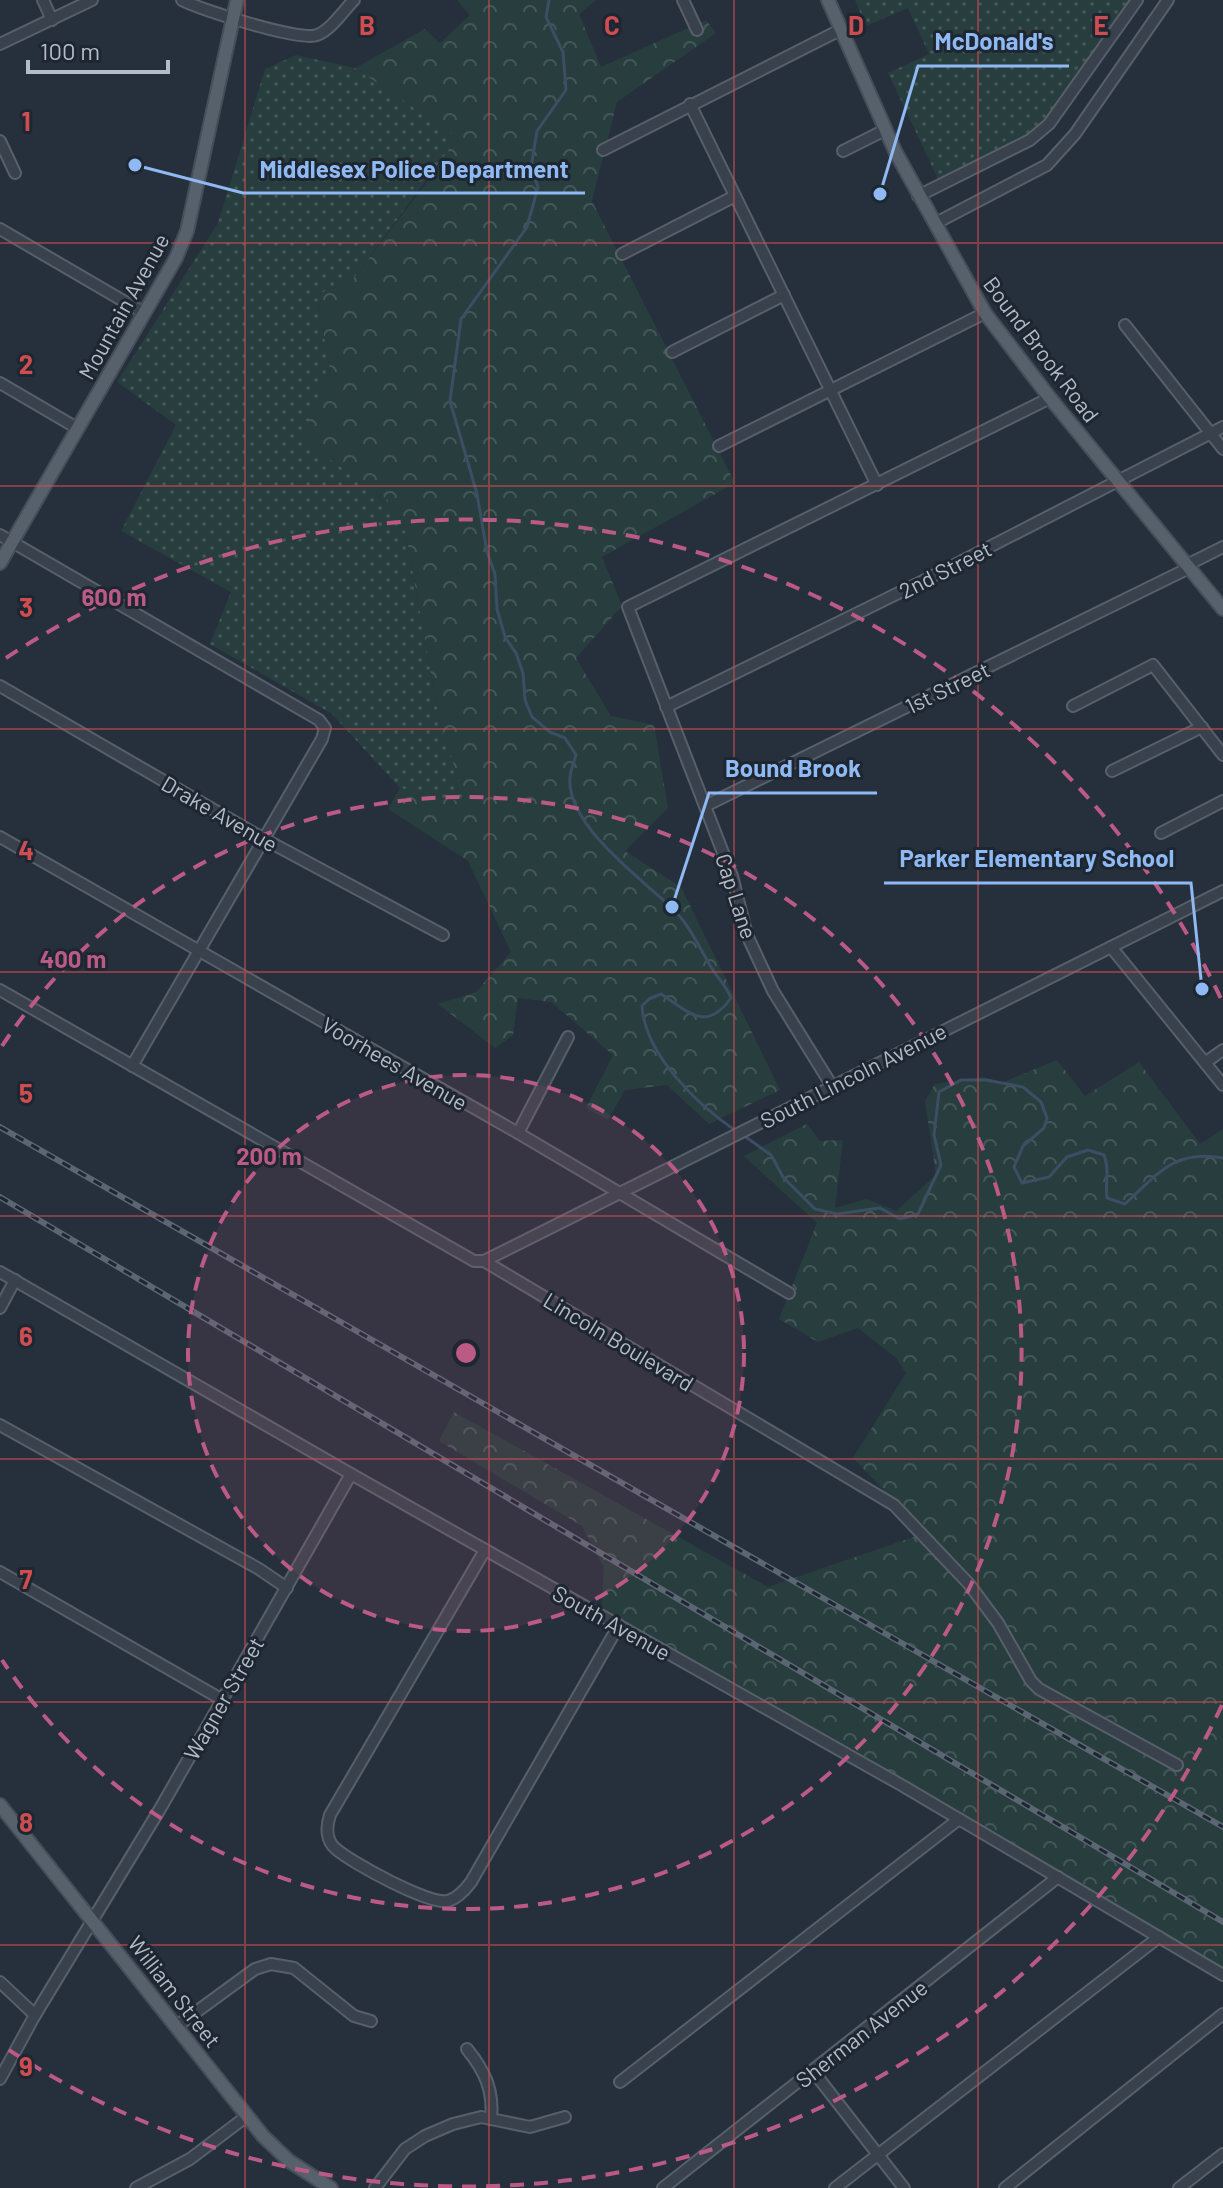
<svg xmlns="http://www.w3.org/2000/svg" width="1223" height="2188" font-family="Barlow,sans-serif">
<style>
.grass{fill:url(#grass-dots)}
.forest{fill:url(#forest-crowns)}
.lines{fill:none;stroke-linecap:round;stroke-linejoin:round}
.stream{stroke:#3c4e64;stroke-width:3}
.minor-casing{stroke:#575f6a;stroke-width:14}
.major-casing{stroke:#454d58;stroke-width:16}
.minor{stroke:#39414c;stroke-width:10}
.major{stroke:#57616c;stroke-width:12}
.rail-casing{stroke:#5b6673;stroke-width:6}
.rail{stroke:#1e2631;stroke-width:3;stroke-dasharray:9;stroke-linecap:butt}
.grid{fill:none;stroke:#ce4d50;stroke-width:2;stroke-opacity:0.55}
.ring{fill:none;stroke:#bc5a86;stroke-width:4;stroke-dasharray:14 10}
.labels{text-anchor:middle;dominant-baseline:central;stroke-width:6;stroke-linejoin:round;paint-order:stroke}
.street-label{font-size:22px;fill:#b4bcc7;stroke:#1e2631}
.grid-label{font-size:26px;text-anchor:middle;font-weight:bold;fill:#ce4d50;stroke:#1e2631;stroke-width:6;stroke-linejoin:round;paint-order:stroke}
.centre{fill:#bc5a86;stroke:#1e2631;stroke-width:4}
.ring-label{font-size:24px;text-anchor:middle;font-weight:bold;fill:#bc5a86;stroke:#1e2631;stroke-width:6;stroke-linejoin:round;paint-order:stroke}
.leader{fill:none;stroke:#8fb9f2;stroke-width:3}
.callout-dot{fill:#8fb9f2;stroke:#1e2631;stroke-width:3}
.callout-label{font-size:24px;text-anchor:middle;font-weight:bold;fill:#8fb9f2;stroke:#1e2631;stroke-width:6;stroke-linejoin:round;paint-order:stroke}
</style>
<defs>
<pattern id="grass-dots" width="8" height="8" patternUnits="userSpaceOnUse" patternTransform="scale(2)"><rect width="8" height="8" fill="#283d3e"/><path d="M2 2h.1M6 6h.1" fill="none" stroke="#455758" stroke-width="1.8" stroke-linecap="round"/></pattern>
<pattern id="forest-crowns" width="20" height="18" patternUnits="userSpaceOnUse" patternTransform="scale(2)"><rect width="20" height="18" fill="#283d3e"/><path d="M2 6a3 3 0 1 1 6 0M12 15a3 3 0 1 1 6 0" fill="none" stroke="#455758"/></pattern>
</defs>
<rect width="100%" height="100%" fill="#25303c"/>
<g class="grass">
<polygon points="855,0 1132,0 1036,131 939,181 888,73 929,54 908,8 866,26"/>
<polygon points="296,55 355,68 458,137 354,278 317,295 330,370 301,439 387,499 405,529 439,718 467,804 400,788 332,714 210,644 231,592 121,531 176,425 117,382 218,223 265,69"/>
</g>
<g class="forest">
<polygon points="457,0 596,0 579,14 601,67 706,20 716,33 617,102 592,201 735,483 602,557 622,606 576,658 611,716 654,725 668,808 625,851 681,887 780,1090 709,1124 667,1085 625,1090 608,1120 586,1108 613,1055 551,1002 518,998 513,1035 495,1048 438,1004 476,992 511,952 468,861 388,809 400,788 466,803 439,718 405,529 387,499 300,439 330,370 317,295 354,278 430,178 457,137 355,68 425,29 440,43 470,15"/>
<polygon points="1057,1060 1085,1096 1139,1062 1200,1144 1223,1129 1223,1974 601,1617 604,1568 582,1526 439,1441 454,1412 768,1587 925,1533 853,1458 906,1373 896,1358 858,1328 818,1342 779,1319 817,1223 744,1156 807,1124 820,1141 843,1140 835,1208 867,1199 896,1211 936,1175 925,1101 935,1084 984,1077 1001,1083"/>
</g>
<g class="lines">
<g class="stream">
<path d="M549 0 546 17 563 52 566 90 537 131 531 167 538 187 527 227 461 319 450 401 477 494 487 552 495 574 497 609 505 637 516 653 523 673 525 700 532 717 550 732 565 738 576 755C574 762 570 771 570 778 566 824 640 878 670 906 688 922 699 947 711 967 718 979 726 985 731 998 706 1033 689 1012 661 994L649 999 642 1006C645 1055 698 1105 736 1131"/>
<path d="M743 1135 771 1155 783 1177 815 1209 837 1214 880 1208 900 1219 918 1214 941 1165 934 1135 939 1092 961 1080H986L1023 1087 1041 1102 1047 1118 1044 1128 1023 1146 1014 1167 1022 1183 1049 1177 1067 1157 1088 1150 1104 1155C1110 1170 1105 1182 1107 1198L1125 1204C1158 1174 1174 1149 1223 1158"/>
</g>
<g class="minor-casing">
<g id="minor">
<polyline points="43,0 52,20"/>
<path d="M182 0C201 10 301 42 317 35 331 30 343 11 354 0"/>
<polyline points="683,0 697,30"/>
<polyline points="0,44 92,0"/>
<polyline points="690,104 877,485"/>
<polyline points="0,141 15,173"/>
<polyline points="603,150 840,30"/>
<polyline points="843,151 885,130"/>
<polyline points="918,196 1030,140 1049,124 1137,0"/>
<polyline points="936,223 1047,165 1075,134 1168,0"/>
<polyline points="0,229 144,313"/>
<polyline points="622,254 735,196"/>
<polyline points="1125,325 1223,449"/>
<polyline points="672,352 784,295"/>
<polyline points="0,383 77,428"/>
<polyline points="719,446 985,313"/>
<polyline points="0,535 319,720 325,728 322,739 132,1066"/>
<polyline points="1187,565 1223,547"/>
<polyline points="0,686 264,839 443,935"/>
<polyline points="1073,706 1153,665 1223,755"/>
<polyline points="666,707 925,580 1223,427"/>
<polyline points="1112,771 1202,727"/>
<polyline points="705,806 1189,568"/>
<polyline points="1161,833 1223,801"/>
<polyline points="0,837 518,1133 789,1293"/>
<polyline points="1111,947 1223,1085"/>
<polyline points="0,990 474,1261 484,1261 894,1505 969,1584 998,1623 1031,1681 1039,1689 1177,1765"/>
<polyline points="1206,1062 1223,1050"/>
<polyline points="832,1086 773,991 747,935 732,876 628,607 1050,398"/>
<polyline points="518,1133 568,1037"/>
<polyline points="484,1261 1223,891"/>
<polyline points="0,1272 351,1474 903,1786 1223,1975"/>
<polyline points="0,1308 15,1280"/>
<polyline points="0,1425 259,1569 287,1588"/>
<path d="M485 1550 330 1815C326 1827 326 1841 336 1849 352 1863 429 1905 448 1901 458 1898 465 1890 471 1882L619 1625"/>
<polyline points="0,1572 221,1699"/>
<polyline points="0,1982 35,2015"/>
<polyline points="177,2026 255,1969 271,1964 294,1968 354,2016 371,2021"/>
<path d="M467 2049C485 2071 494 2091 491 2119"/>
<polyline points="813,2071 904,2188"/>
<polyline points="0,2079 35,2015 160,1809 351,1474"/>
<polyline points="620,2082 959,1819"/>
<polyline points="136,2188 190,2159 247,2116"/>
<polyline points="375,2188 405,2149 425,2136 453,2124 481,2117 530,2127 565,2117"/>
<polyline points="663,2188 1058,1877"/>
<polyline points="835,2188 1159,1937"/>
<polyline points="1005,2188 1223,2014"/>
<polyline points="1179,2188 1223,2154"/>
</g>
</g>
<g class="major-casing">
<g id="major">
<polyline points="828,0 896,153 985,313 1050,398 1223,609"/>
<polyline points="0,563 176,258 187,231 237,0"/>
<polyline points="0,1805 263,2136 289,2161 331,2188"/>
</g>
</g>
<use href="#minor" class="minor"/>
<use href="#major" class="major"/>
<g class="rail-casing">
<g id="rail">
<polyline points="0,1127 1223,1827"/>
<polyline points="0,1197 1223,1922"/>
</g>
</g>
<use href="#rail" class="rail"/>
</g>
<path class="grid" d="M245 0V2188M489 0V2188M734 0V2188M978 0V2188M0 243H1223M0 486H1223M0 729H1223M0 972H1223M0 1216H1223M0 1459H1223M0 1702H1223M0 1945H1223"/>
<circle cx="466" cy="1353" r="278" fill="#bc5a86" fill-opacity=".12"/>
<g class="ring">
<circle cx="466" cy="1353" r="278"/>
<path d="M2 1046A556 556 0 1 1 2 1660"/>
<path d="M1222 1705A834 834 0 0 1 6 2048M6 658A834 834 0 0 1 1222 1001"/>
</g>
<g class="labels">
<g class="street-label">
<text transform="translate(123 306) rotate(-61)">Mountain Avenue</text>
<text transform="translate(1042 349) rotate(53)">Bound Brook Road</text>
<text transform="translate(945 569) rotate(-27)">2nd Street</text>
<text transform="translate(947 687) rotate(-26)">1st Street</text>
<text transform="translate(220 813) rotate(30)">Drake Avenue</text>
<text transform="translate(737 896) rotate(72)">Cap Lane</text>
<text transform="translate(395 1063) rotate(30)">Voorhees Avenue</text>
<text transform="translate(853 1075) rotate(-27)">South Lincoln Avenue</text>
<text transform="translate(619 1341) rotate(31)">Lincoln Boulevard</text>
<text transform="translate(612 1622) rotate(29)">South Avenue</text>
<text transform="translate(223 1698) rotate(-60)">Wagner Street</text>
<text transform="translate(175 1991) rotate(52)">William Street</text>
<text transform="translate(861 2033) rotate(-38)">Sherman Avenue</text>
</g>
</g>
<g class="grid-label">
<text x="367" y="35">B</text>
<text x="612" y="35">C</text>
<text x="856" y="35">D</text>
<text x="1101" y="35">E</text>
<text x="26" y="131">1</text>
<text x="26" y="374">2</text>
<text x="26" y="617">3</text>
<text x="26" y="860">4</text>
<text x="26" y="1103">5</text>
<text x="26" y="1346">6</text>
<text x="26" y="1589">7</text>
<text x="26" y="1832">8</text>
<text x="26" y="2076">9</text>
</g>
<circle cx="466" cy="1353" r="12" class="centre"/>
<g class="ring-label">
<text x="114" y="606">600 m</text>
<text x="73" y="968">400 m</text>
<text x="269" y="1165">200 m</text>
</g>
<path class="leader" d="M880 194L918 66H1069M135 165L243 193H585M672 907L709 793H877M1202 989L1191 883H884"/>
<g class="callout-dot">
<circle cx="880" cy="194" r="8"/>
<circle cx="135" cy="165" r="8"/>
<circle cx="672" cy="907" r="8"/>
<circle cx="1202" cy="989" r="8"/>
</g>
<g class="callout-label">
<text x="994" y="50">McDonald's</text>
<text x="414" y="178">Middlesex Police Department</text>
<text x="793" y="777">Bound Brook</text>
<text x="1037" y="867">Parker Elementary School</text>
</g>
<path d="M28 60v12h140v-12" fill="none" stroke="#b4bcc7" stroke-width="4"/>
<text x="40" y="60" font-size="24" fill="#b4bcc7" stroke="#1e2631" stroke-width="6" paint-order="stroke">100 m</text>
</svg>
